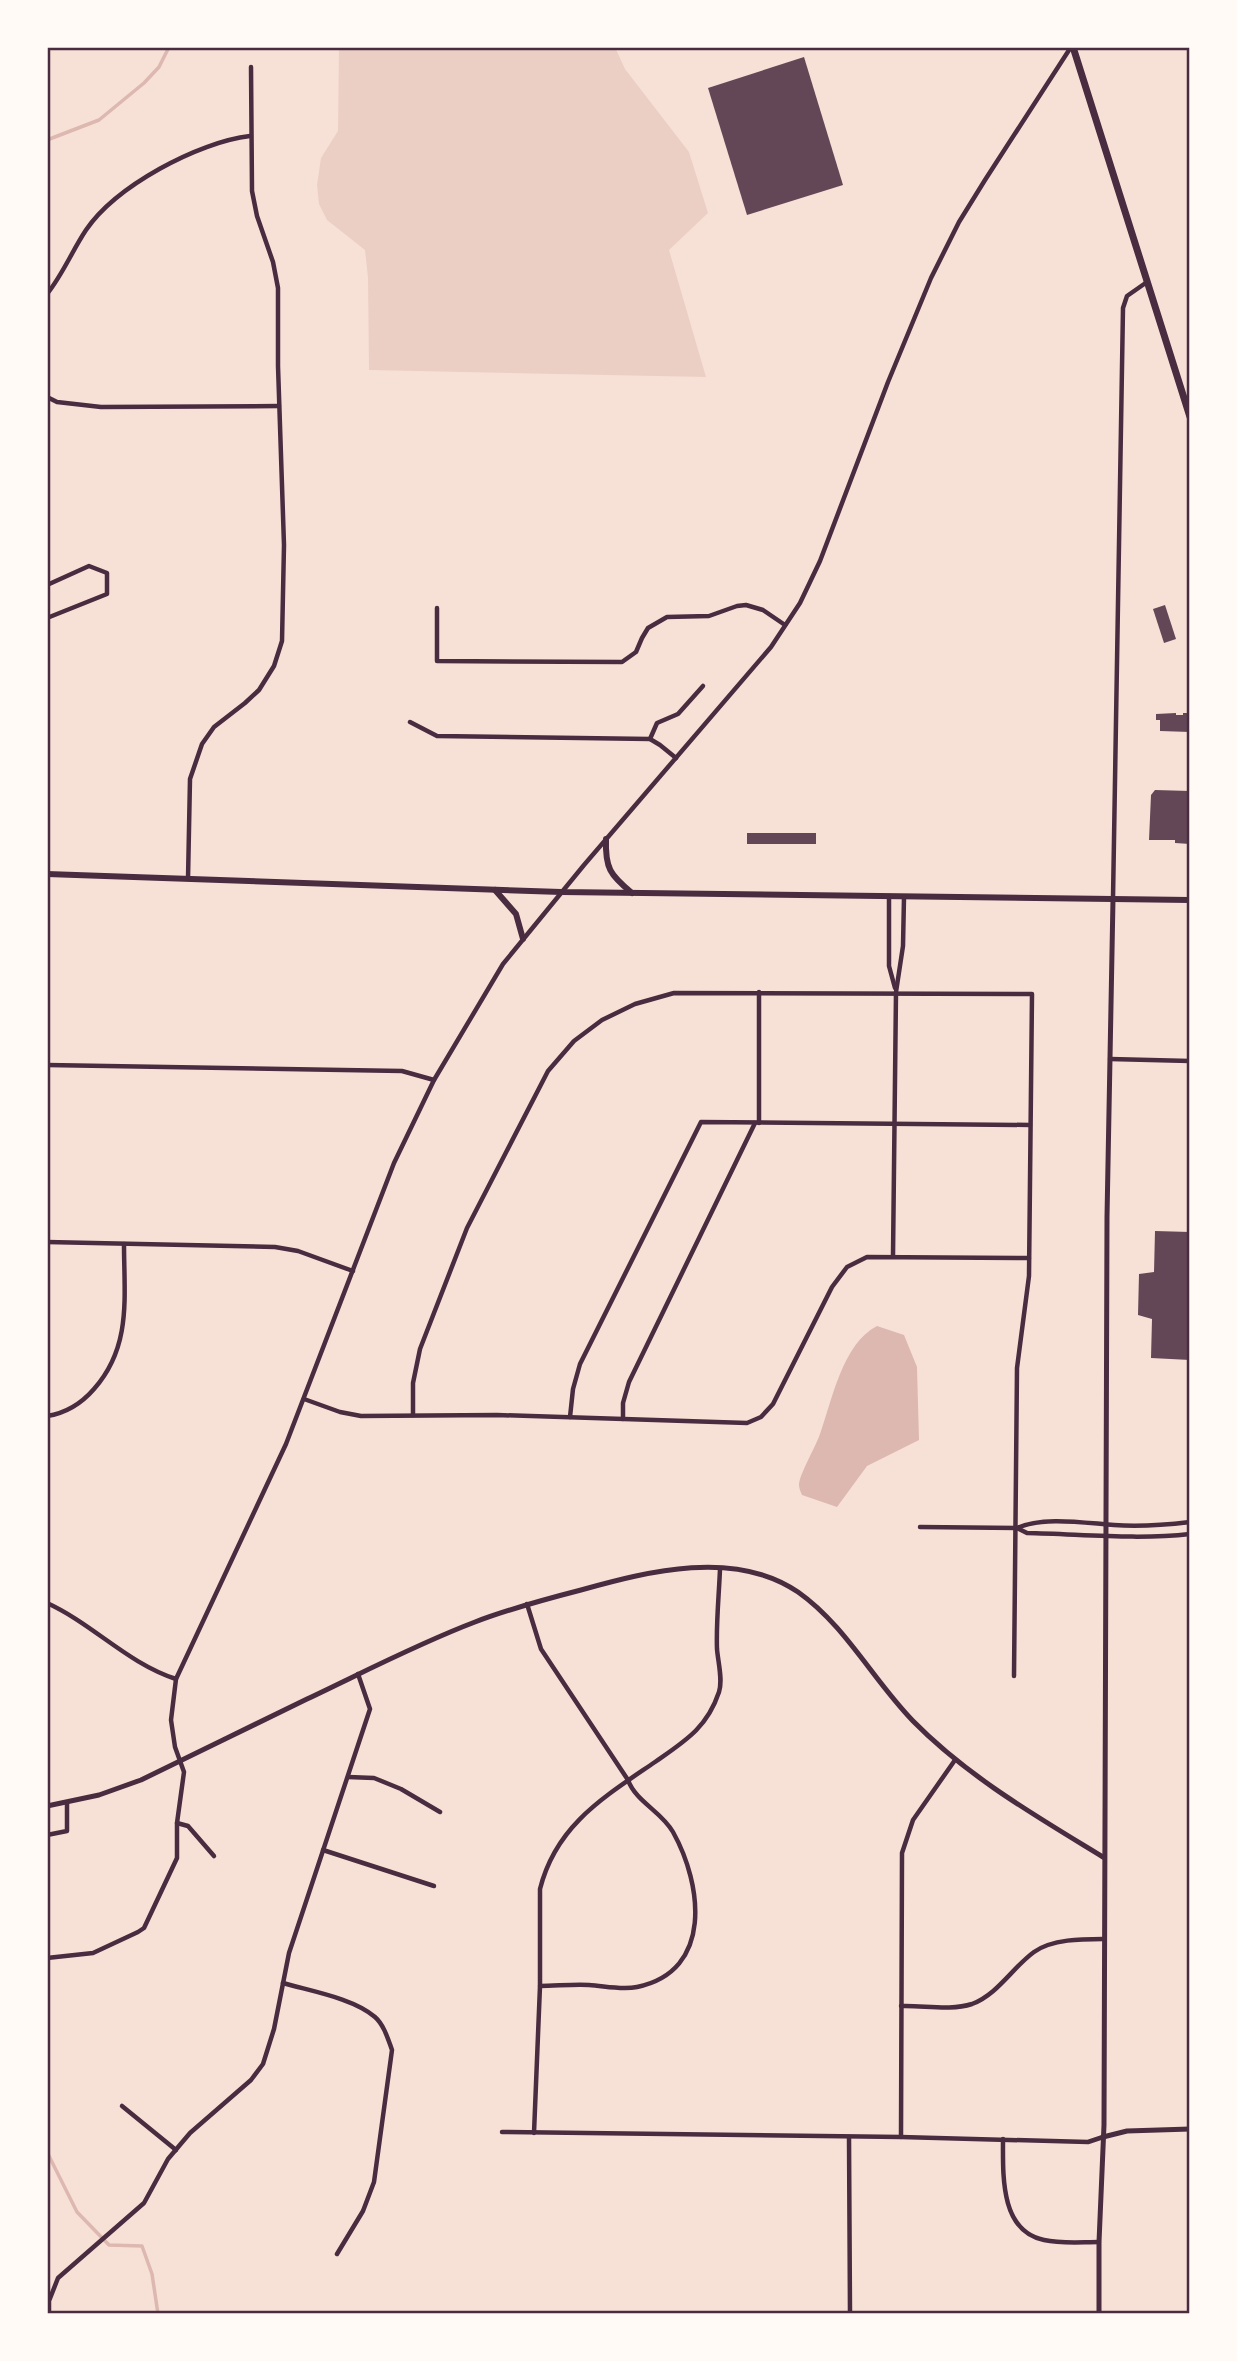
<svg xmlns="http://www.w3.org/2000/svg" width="1237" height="2361" font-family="'Playfair Display',serif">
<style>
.green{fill:#ebcfc5}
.water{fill:#dcb8b0}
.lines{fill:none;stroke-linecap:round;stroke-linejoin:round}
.stream{stroke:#dcb8b0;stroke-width:3.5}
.building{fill:#644757}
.minor{stroke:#4a2c40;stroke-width:4.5}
.tertiary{stroke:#4a2c40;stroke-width:5}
.secondary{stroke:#4a2c40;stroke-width:6}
.primary{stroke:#4a2c40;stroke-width:7}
.neatline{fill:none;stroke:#4a2c40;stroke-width:2.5}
</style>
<rect width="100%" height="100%" fill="#f7e1d7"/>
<polygon class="green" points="339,47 615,47 625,69 689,152 708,213 669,250 706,377 369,370 368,278 365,250 327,220 319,204 317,185 321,158 338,131"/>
<path class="water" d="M877 1326 904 1335 917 1367 919 1440 867 1466 837 1507 802 1495C801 1492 799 1489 799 1485 799 1475 816 1446 820 1434 832 1401 842 1344 877 1326Z"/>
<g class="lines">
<g class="stream">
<polyline points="47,140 99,120 144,83 159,67 169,47"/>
<polyline points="47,2152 77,2212 109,2245 142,2246 152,2274 158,2314"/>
</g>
</g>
<g class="building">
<polygon points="804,57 843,185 747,215 708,88"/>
<polygon points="1165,605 1176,639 1164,643 1153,609"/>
<polygon points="1176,713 1176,715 1183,715 1183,713 1190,713 1190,732 1160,731 1160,720 1156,720 1156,714"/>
<polygon points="1155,790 1190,791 1190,844 1175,843 1175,840 1149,840 1151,795"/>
<rect x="747" y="833" width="69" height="11"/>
<polygon points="1155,1231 1190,1232 1190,1360 1151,1358 1152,1319 1138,1315 1139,1274 1154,1272"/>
</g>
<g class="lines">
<g class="minor">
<path d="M47 294C63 274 72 251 86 230 116 186 198 142 250 136"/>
<polyline points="47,397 57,402 101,407 279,406"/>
<polyline points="47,585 89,566 107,573 107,594 47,618"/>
<polyline points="437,608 437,661 622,662 636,652 642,638 648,628 667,617 709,616 737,606 746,605 763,610 785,625"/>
<polyline points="410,722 437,736 650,739 660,745 676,758"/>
<polyline points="650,739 657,723 678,714 703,686"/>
<polyline points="188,879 190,779 202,744 214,727 245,703 259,690 274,666 282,641 284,545 278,366 278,288 273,262 257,216 252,191 251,67"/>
<polyline points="889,896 889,966 895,988"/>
<polyline points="1113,899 1123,308 1127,296 1147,282"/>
<polyline points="1110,1059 1190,1061"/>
<polyline points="47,1065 402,1071 434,1080"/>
<polyline points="759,1123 759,992"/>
<polyline points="47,1242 275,1247 298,1251 353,1271"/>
<polyline points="893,1256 896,992 903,946 904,897"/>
<polyline points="304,1399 340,1412 361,1416 497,1415 747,1423 761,1417 773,1404 832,1287 847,1267 867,1257 1029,1258"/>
<polyline points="413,1415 413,1383 420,1349 467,1228 548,1071 574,1041 602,1020 635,1004 674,993 1032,994 1029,1276 1017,1368 1014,1676"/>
<path d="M47 1416C67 1413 81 1404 94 1389 132 1346 124 1297 124 1244"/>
<polyline points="570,1417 573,1389 580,1364 701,1122 1030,1125"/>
<polyline points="623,1419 623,1403 629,1382 755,1123"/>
<path d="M920 1527 1017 1528 1027 1533C1081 1534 1136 1540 1190 1534"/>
<path d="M1017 1528C1043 1516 1085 1523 1114 1525 1139 1527 1165 1525 1190 1522"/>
<path d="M47 1603C93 1624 127 1663 176 1679"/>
<path d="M527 1604 541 1649 628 1780C636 1802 661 1811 673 1832 702 1884 714 1971 637 1987 621 1990 605 1986 589 1985 573 1984 556 1986 540 1986"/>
<polyline points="348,1777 374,1778 401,1789 440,1812"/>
<polyline points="177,1823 188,1826 214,1856"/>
<polyline points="47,1835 67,1831 67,1803"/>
<polyline points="323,1850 434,1886"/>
<polyline points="47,1958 93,1953 138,1932 144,1928 177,1858 177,1823 184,1772 175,1747 171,1720 176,1679 286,1444 394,1163 434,1080 503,964 584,865 771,647 800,603 820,561 888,382 931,278 959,222 985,180 1071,47"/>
<path d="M283 1983C310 1991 353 1998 375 2017 384 2025 388 2039 392 2050L374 2182 363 2211 337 2254"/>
<path d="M901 2006C923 2005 950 2011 972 2004 998 1994 1012 1968 1034 1952 1052 1939 1082 1939 1103 1939"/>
<polyline points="122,2106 176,2150"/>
<polyline points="502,2132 901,2137 1088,2142 1103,2137"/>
<path d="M534 2133 540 1986V1889C556 1825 604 1797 655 1762 685 1741 707 1728 719 1692 723 1680 718 1662 717 1649 716 1623 719 1595 720 1569"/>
<polyline points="849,2137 850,2314"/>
<polyline points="901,2137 902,1853 913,1820 955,1760"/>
<path d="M1003 2139C1003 2175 1000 2231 1044 2240 1062 2244 1081 2242 1099 2242"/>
<polyline points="49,2314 49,2301 58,2278 144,2203 168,2159 190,2133 251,2080 263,2064 274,2029 289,1953 370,1709 358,1674"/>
</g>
<g class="tertiary">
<path d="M47 1806 99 1795 141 1780C196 1753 252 1726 307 1699 362 1673 417 1644 475 1622 509 1609 546 1599 581 1590 649 1571 735 1549 798 1592 845 1625 873 1680 913 1721 968 1777 1036 1816 1103 1857"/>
<polyline points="1103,2137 1127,2131 1190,2129"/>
<polyline points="1099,2314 1099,2242 1104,2125 1107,1217 1113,899"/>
</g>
<g class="secondary">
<path d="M606 839C605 868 610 875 632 893"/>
<polyline points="47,874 561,892 1190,900"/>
<polyline points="495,890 516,914 523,939"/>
</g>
<polyline class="primary" points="1073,47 1190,417"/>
</g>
<rect width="1237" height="2361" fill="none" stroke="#fffaf5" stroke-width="98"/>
<rect x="49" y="49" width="1139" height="2263" class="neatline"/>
</svg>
